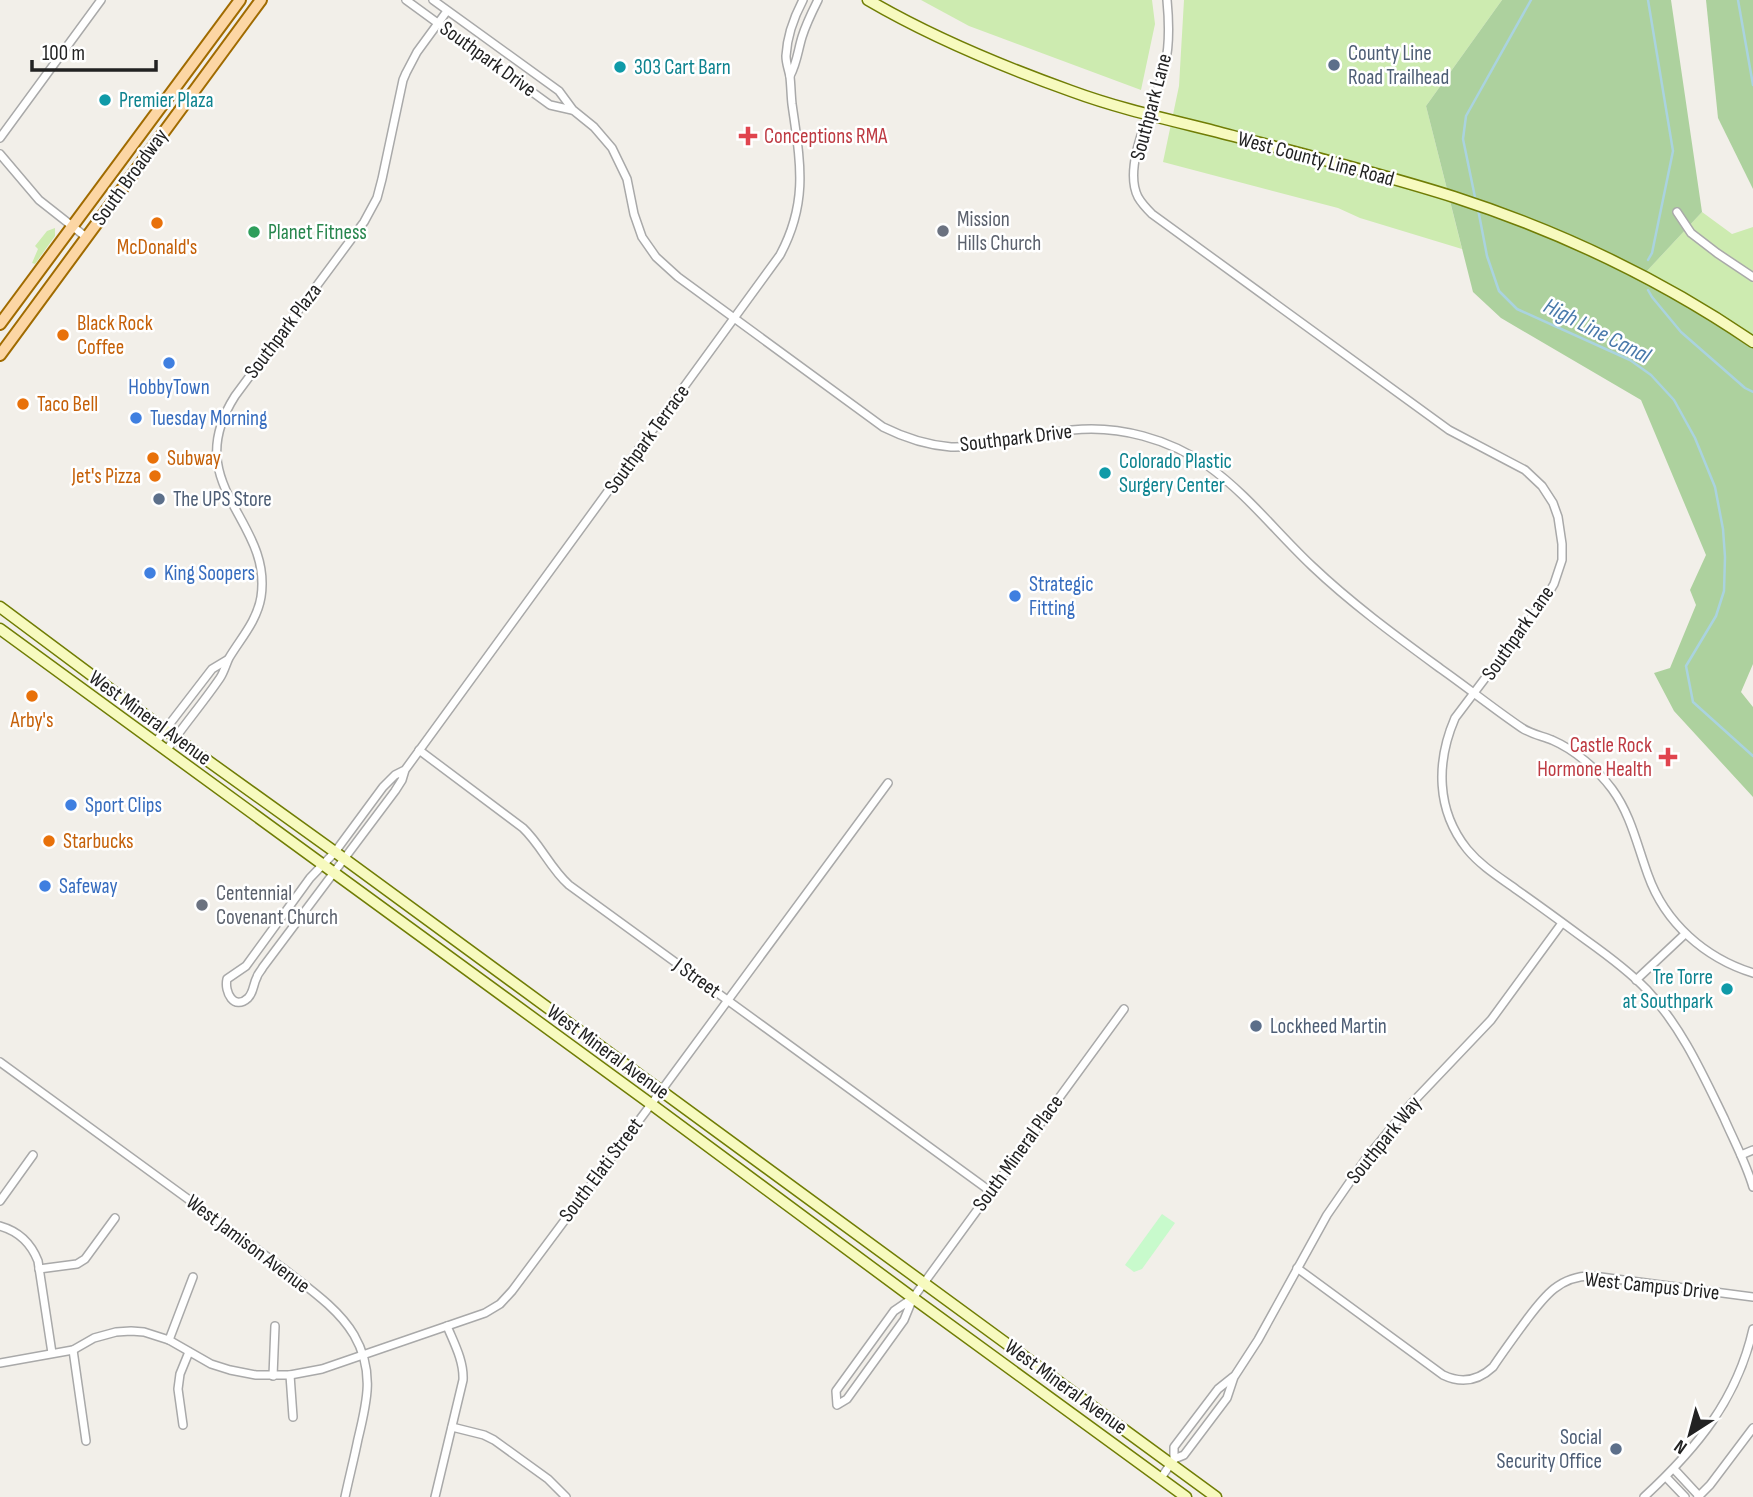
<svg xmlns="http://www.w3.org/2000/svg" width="1753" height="1497" font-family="'Sofia Sans Condensed',sans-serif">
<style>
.grass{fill:#cdebb0}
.forest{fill:#add19e}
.park{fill:#c8facc}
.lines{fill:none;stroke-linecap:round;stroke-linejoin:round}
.stream{stroke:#aad3df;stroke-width:2.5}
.street-casing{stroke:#a9a9a9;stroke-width:10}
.secondary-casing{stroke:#707d05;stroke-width:13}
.primary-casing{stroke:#a06b00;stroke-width:14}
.street{stroke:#fff;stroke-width:7}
.secondary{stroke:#f7fabf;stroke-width:10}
.primary{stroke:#fcd6a4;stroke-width:10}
.service-dot{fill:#5c6f8a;stroke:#fff;stroke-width:2.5}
.culture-dot{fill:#0f9aa8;stroke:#fff;stroke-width:2.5}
.health-dot{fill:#e0444e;stroke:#fff;stroke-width:2.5}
.food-dot{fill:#e8710a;stroke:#fff;stroke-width:2.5}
.worship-dot{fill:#6b7280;stroke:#fff;stroke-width:2.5}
.leisure-dot{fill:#2e9e5b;stroke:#fff;stroke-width:2.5}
.shop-dot{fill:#3f7fe0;stroke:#fff;stroke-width:2.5}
.labels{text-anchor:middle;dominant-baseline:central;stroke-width:5;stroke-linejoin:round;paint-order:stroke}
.service-label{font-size:21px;fill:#4e5e75;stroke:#fff;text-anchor:start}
.street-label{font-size:21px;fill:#222;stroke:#fff}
.culture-label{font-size:21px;fill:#0d838f;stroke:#fff;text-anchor:start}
.health-label{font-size:21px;fill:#be3a42;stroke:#fff;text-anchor:start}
.worship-label{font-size:21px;fill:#5b616d;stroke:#fff;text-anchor:start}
.leisure-label{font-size:21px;fill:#27864d;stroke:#fff;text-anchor:start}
.food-label{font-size:21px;fill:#c56008;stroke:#fff;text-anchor:start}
.shop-label{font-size:21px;fill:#366cbe;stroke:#fff;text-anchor:start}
.water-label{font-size:23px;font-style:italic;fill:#4a7aab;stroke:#fff}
</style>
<rect width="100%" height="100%" fill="#f2efe9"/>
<g class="grass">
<polygon points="921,0 1152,0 1155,24 1141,90 969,26"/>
<polygon points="1184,0 1502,0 1426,106 1462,249 1360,218 1338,208 1163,162 1179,86"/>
<polygon points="1702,212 1732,234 1753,227 1753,337 1686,293 1646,272"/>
<polygon points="55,228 55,236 35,264 32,263 38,249 35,246 47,231"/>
</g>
<g class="forest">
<polygon points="1502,0 1671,0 1702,212 1646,272 1686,293 1753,337 1753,664 1741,692 1753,707 1753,797 1674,711 1654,673 1670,668 1696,605 1690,590 1706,555 1641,400 1501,318 1473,292 1426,106"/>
<polygon points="1706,0 1753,0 1753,189 1718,118"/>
</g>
<polygon class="park" points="1162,1214 1175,1223 1142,1269 1134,1272 1125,1265"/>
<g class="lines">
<g class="stream">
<polyline points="1738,0 1753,85"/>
<polyline points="1476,202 1463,139 1466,116 1531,0"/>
<polyline points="1478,209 1487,256 1499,291 1517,309 1630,360 1651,375 1674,400 1695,438 1715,487 1723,529 1725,557 1724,591 1716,616 1686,666 1693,702 1753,756"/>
<polyline points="1648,260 1652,253 1673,151 1648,0"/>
<polyline points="1648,290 1652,297 1681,332 1745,388 1753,392"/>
</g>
<g class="street-casing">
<g id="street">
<polyline points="406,0 550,105 572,110"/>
<path d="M433 0 559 91 573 110 594 127 612 148 627 179 634 214 642 237 656 257 678 277 883 427C905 438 926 445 951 447 973 448 996 442 1017 439 1035 436 1053 432 1072 430 1119 425 1169 439 1208 466 1247 494 1277 533 1312 566 1352 604 1396 636 1441 669 1468 688 1494 709 1522 728 1531 734 1542 736 1552 740 1575 750 1597 769 1612 789 1631 815 1637 845 1648 875 1665 923 1705 958 1753 973"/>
<path d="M1167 0C1169 21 1170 44 1165 65 1157 100 1121 164 1138 197 1142 204 1147 209 1152 214L1449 430 1525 470 1542 486 1553 503 1558 517 1562 544V560L1554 584 1545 599 1455 718C1436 762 1436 810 1467 849 1481 866 1499 877 1517 890 1540 906 1563 923 1586 940 1607 955 1629 971 1647 990 1682 1028 1702 1073 1724 1118 1734 1141 1746 1163 1753 1187"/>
<path d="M790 76C797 63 798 50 802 37 806 24 812 12 818 0"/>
<polyline points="0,138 101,0"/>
<polyline points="0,154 39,200 86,237"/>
<polyline points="1677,212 1691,233 1717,253 1753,277"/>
<polyline points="155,743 212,669 227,660"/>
<path d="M419 750 523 828C541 845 550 868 569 885L990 1191"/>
<path d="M166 751C183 726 203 703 220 678 224 672 226 664 229 658 241 638 257 621 261 597 273 519 178 486 235 396L364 222 377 198 382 179 403 80 406 73 417 52 447 11"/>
<path d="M405 770 395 775 383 787 335 852 310 878 246 966 227 979C224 992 234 1011 248 998 254 992 253 984 257 977 258 973 261 971 263 967L395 791 402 780 405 770 780 255C809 201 800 161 792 104 791 95 791 86 790 77 789 70 786 64 786 56 787 37 794 17 803 0"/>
<polyline points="1636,980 1685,934"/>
<path d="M0 1062 284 1269C308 1288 338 1308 354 1335 375 1371 367 1402 358 1439 354 1459 349 1478 345 1497"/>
<polyline points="1741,1155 1753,1150"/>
<polyline points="0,1201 33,1155"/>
<path d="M0 1226C18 1231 31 1243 38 1261L52 1353"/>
<path d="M1297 1268 1443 1375C1462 1384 1478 1381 1493 1367 1503 1352 1514 1337 1525 1322 1543 1298 1559 1275 1593 1276L1753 1297"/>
<polyline points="39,1269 77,1264 85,1259 115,1218"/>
<polyline points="913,1298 904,1320 847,1399 837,1405 836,1391 894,1311 913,1298 1124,1009"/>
<polyline points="169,1340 193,1277"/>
<polyline points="73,1350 86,1441"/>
<polyline points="0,1363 73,1350 94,1338 116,1332 131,1331 144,1332 169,1340 211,1364 230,1370 256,1375 290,1375 322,1369 485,1313 500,1304 512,1291 661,1091 888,783"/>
<polyline points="290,1375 293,1417"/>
<polyline points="273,1376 275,1326"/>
<polyline points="183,1425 178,1389 180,1374 189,1352"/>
<polyline points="452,1427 484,1435 494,1440 548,1479 566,1497"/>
<polyline points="1174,1459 1174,1447 1218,1389 1233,1377"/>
<polyline points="1674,1469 1699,1496"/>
<polyline points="1666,1477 1685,1497"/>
<polyline points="1161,1478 1174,1459 1184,1455 1227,1398 1234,1377 1258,1340 1327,1215 1365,1160 1411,1104 1491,1020 1562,923"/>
<path d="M435 1497 463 1380C464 1361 454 1343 447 1326"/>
<path d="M1644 1497C1696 1449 1737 1400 1753 1329"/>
<polyline points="1698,1497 1710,1485 1753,1428"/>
</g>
</g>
<g class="secondary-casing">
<g id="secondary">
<path d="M868 0C933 38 1001 66 1071 91 1117 108 1166 119 1214 131 1294 152 1375 172 1454 197 1559 231 1662 280 1753 342"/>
<polyline points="0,607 165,730 335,852 1216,1497"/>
<polyline points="0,629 651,1104 913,1298 1186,1497"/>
</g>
</g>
<g class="primary-casing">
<g id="primary">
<polyline points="0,324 240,0"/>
<polyline points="0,355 261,0"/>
</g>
</g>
<use href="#street" class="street"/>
<use href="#secondary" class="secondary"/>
<use href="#primary" class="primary"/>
</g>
<g class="service-dot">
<circle cx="1334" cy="65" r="7"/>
<circle cx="159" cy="499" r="7"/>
<circle cx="1256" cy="1026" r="7"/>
<circle cx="1616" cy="1449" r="7"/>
</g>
<g class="culture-dot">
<circle cx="620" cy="67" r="7"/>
<circle cx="105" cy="100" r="7"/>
<circle cx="1105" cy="473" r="7"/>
<circle cx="1727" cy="989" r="7"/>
</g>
<g class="health-dot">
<path d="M744.5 125.5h7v7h7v7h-7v7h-7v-7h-7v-7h7z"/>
<path d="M1664.5 746.5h7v7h7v7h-7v7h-7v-7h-7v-7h7z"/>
</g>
<g class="food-dot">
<circle cx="157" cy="223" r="7"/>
<circle cx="63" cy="335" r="7"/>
<circle cx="23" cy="404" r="7"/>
<circle cx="153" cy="458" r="7"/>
<circle cx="155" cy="476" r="7"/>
<circle cx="32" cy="696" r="7"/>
<circle cx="49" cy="841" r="7"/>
</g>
<g class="worship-dot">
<circle cx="943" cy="231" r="7"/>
<circle cx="202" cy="905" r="7"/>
</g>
<circle class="leisure-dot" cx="254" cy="232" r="7"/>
<g class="shop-dot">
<circle cx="169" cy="363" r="7"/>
<circle cx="136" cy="418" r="7"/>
<circle cx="150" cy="573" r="7"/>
<circle cx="1015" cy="596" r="7"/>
<circle cx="71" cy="805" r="7"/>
<circle cx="45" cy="886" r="7"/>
</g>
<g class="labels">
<g class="service-label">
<text x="1348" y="53">County Line<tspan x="1348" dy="24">Road Trailhead</tspan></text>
<text x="173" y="499">The UPS Store</text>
<text x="1270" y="1026">Lockheed Martin</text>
<text x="1602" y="1437" text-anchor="end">Social<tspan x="1602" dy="24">Security Office</tspan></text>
</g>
<g class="street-label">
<text transform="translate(488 59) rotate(36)">Southpark Drive</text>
<text transform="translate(1151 107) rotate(-75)">Southpark Lane</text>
<text transform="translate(1316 159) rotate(15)">West County Line Road</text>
<text transform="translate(130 177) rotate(-54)">South Broadway</text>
<text transform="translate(283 331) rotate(-53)">Southpark Plaza</text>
<text transform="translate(1016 438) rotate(-7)">Southpark Drive</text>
<text transform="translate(647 439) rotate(-54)">Southpark Terrace</text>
<text transform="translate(1518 633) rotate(-55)">Southpark Lane</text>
<text transform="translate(150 718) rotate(36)">West Mineral Avenue</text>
<text transform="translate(697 978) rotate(36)">J Street</text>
<text transform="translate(608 1052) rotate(36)">West Mineral Avenue</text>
<text transform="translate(1384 1140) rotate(-51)">Southpark Way</text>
<text transform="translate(1018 1153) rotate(-54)">South Mineral Place</text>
<text transform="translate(601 1170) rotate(-53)">South Elati Street</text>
<text transform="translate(248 1244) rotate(37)">West Jamison Avenue</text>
<text transform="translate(1652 1286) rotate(6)">West Campus Drive</text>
<text transform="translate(1066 1387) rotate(36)">West Mineral Avenue</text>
</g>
<g class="culture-label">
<text x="634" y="67">303 Cart Barn</text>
<text x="119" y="100">Premier Plaza</text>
<text x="1119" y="461">Colorado Plastic<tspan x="1119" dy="24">Surgery Center</tspan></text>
<text x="1713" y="977" text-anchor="end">Tre Torre<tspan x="1713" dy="24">at Southpark</tspan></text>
</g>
<g class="health-label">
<text x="764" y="136">Conceptions RMA</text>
<text x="1652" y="745" text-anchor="end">Castle Rock<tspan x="1652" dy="24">Hormone Health</tspan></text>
</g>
<g class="worship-label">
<text x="957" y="219">Mission<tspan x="957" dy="24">Hills Church</tspan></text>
<text x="216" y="893">Centennial<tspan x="216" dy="24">Covenant Church</tspan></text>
</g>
<g class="leisure-label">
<text x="268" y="232">Planet Fitness</text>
</g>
<g class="food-label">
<text x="157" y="247" text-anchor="middle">McDonald's</text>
<text x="77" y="323">Black Rock<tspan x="77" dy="24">Coffee</tspan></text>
<text x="37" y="404">Taco Bell</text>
<text x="167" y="458">Subway</text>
<text x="141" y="476" text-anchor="end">Jet's Pizza</text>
<text x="32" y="720" text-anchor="middle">Arby's</text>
<text x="63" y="841">Starbucks</text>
</g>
<g class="shop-label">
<text x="169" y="387" text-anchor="middle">HobbyTown</text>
<text x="150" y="418">Tuesday Morning</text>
<text x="164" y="573">King Soopers</text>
<text x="1029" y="584">Strategic<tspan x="1029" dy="24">Fitting</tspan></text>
<text x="85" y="805">Sport Clips</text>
<text x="59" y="886">Safeway</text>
</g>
<g class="water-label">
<text transform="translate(1597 331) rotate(27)">High Line Canal</text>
</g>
</g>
<g transform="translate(1690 1434) rotate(216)" stroke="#ffffff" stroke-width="5" paint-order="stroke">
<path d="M0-5L12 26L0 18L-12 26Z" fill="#222222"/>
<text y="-10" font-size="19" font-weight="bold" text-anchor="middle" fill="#222222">N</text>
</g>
<path d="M32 60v10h124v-10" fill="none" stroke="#222222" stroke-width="3.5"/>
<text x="42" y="60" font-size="21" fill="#222222" stroke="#ffffff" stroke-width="5" paint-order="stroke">100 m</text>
</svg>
